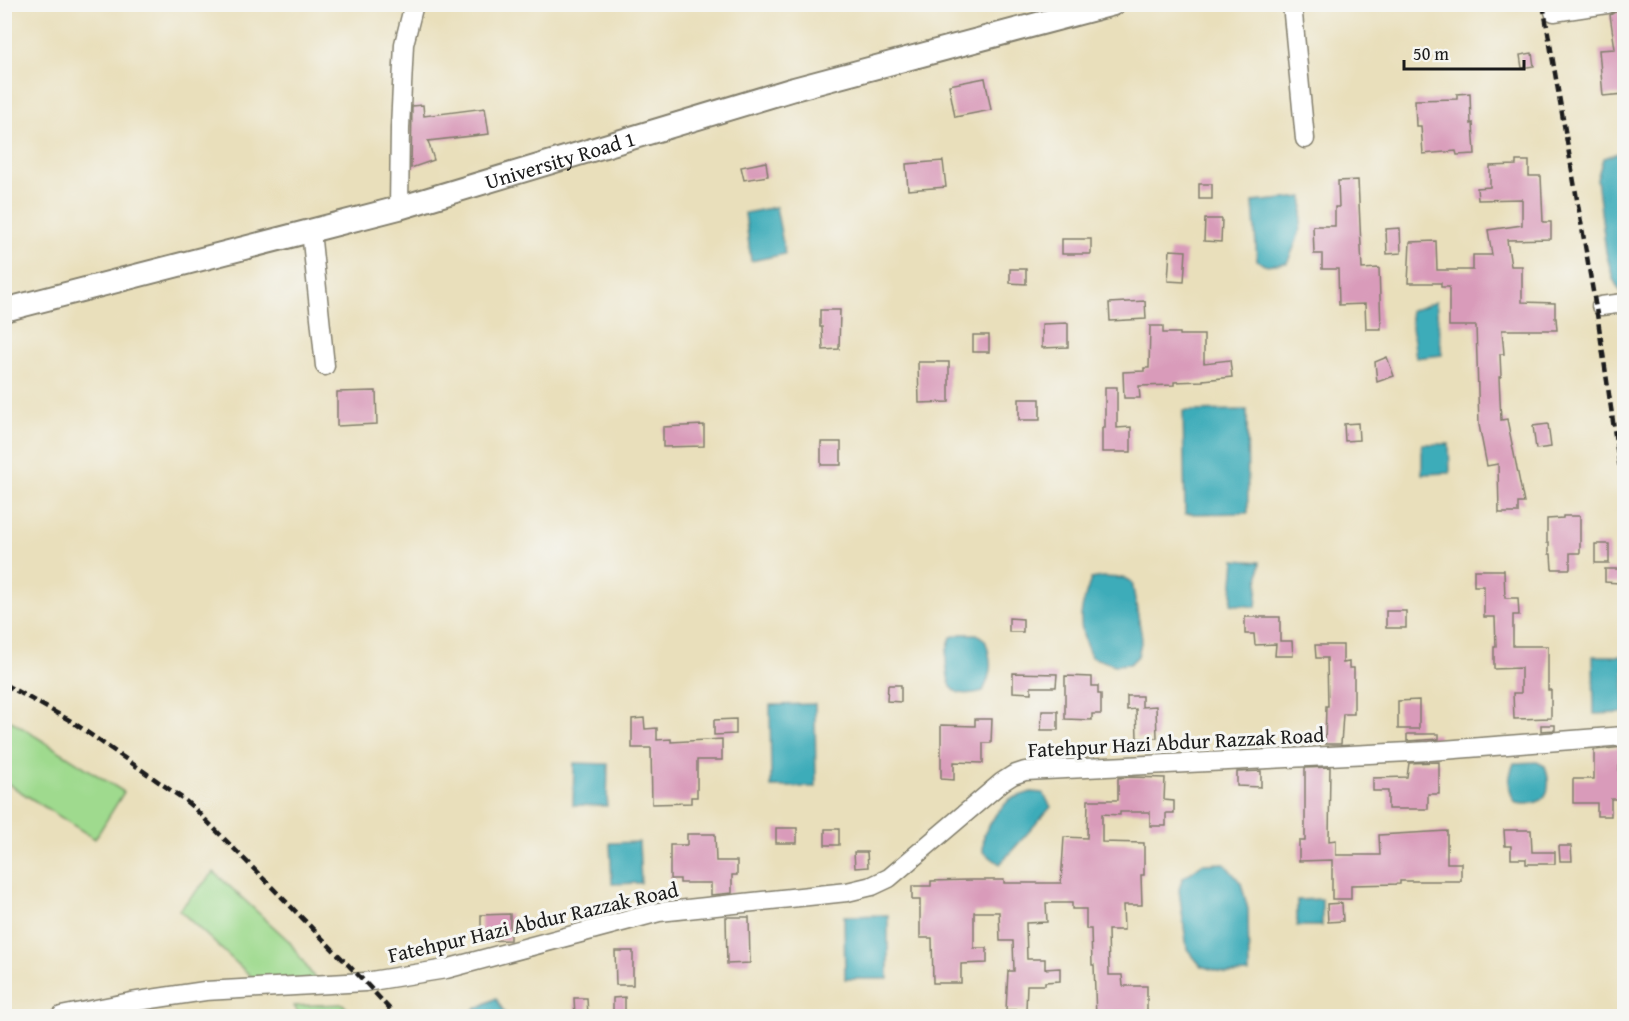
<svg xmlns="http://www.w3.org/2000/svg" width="1629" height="1021" font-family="'Gentium Book Plus',serif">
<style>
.green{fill:#9fda8e;stroke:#5e7b55;stroke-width:1.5}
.water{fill:#3dacb9;stroke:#2c646a;stroke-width:1.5}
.building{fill:#d99bba}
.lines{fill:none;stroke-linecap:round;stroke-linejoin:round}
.minor-casing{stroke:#827e6c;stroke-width:21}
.major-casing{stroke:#827e6c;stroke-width:26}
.minor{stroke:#fff;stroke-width:18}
.major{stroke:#fff;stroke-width:22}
.rail{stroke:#1c1c1c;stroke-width:4.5;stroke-dasharray:9 4.5;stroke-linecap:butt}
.labels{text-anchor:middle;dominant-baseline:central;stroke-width:6;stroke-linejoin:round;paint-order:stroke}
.street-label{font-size:21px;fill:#1c1c1c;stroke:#f6f6f2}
</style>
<rect width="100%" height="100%" fill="#f6f6f2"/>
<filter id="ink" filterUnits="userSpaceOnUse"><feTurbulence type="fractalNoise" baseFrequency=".0167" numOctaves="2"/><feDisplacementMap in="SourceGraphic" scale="12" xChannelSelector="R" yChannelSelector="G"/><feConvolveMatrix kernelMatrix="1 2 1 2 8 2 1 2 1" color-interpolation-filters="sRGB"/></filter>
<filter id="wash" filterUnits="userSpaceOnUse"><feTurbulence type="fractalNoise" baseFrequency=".008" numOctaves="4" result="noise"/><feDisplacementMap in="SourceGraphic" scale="24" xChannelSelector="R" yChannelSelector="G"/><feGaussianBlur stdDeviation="1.35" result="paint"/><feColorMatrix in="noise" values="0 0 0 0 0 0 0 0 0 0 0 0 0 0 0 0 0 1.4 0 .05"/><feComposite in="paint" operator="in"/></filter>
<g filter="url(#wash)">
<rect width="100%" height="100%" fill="#e9dfbb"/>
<g class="green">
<polygon points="5,717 124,792 95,839 5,782"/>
<polygon points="214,872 289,941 315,979 281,984 254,979 179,910"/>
<polygon points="343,1004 353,1016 300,1016 294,1006"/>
</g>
<g class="water">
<polygon points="1618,153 1624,153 1624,294 1622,294 1613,279 1606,252 1597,179 1603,158"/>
<path d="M1303 197C1303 225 1299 238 1287 263L1264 265 1257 260 1253 202Z"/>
<polygon points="776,207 785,254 751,261 745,213"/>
<polygon points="1436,302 1442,355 1416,358 1410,311"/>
<polygon points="1247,410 1248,513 1185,514 1183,411"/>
<polygon points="1422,444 1449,444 1450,473 1422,474"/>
<polygon points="1235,560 1260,562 1256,607 1231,604"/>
<path d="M1102 577 1124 578 1132 582 1142 638 1138 656 1130 664 1115 665 1091 657C1076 624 1079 612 1091 579Z"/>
<path d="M961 634H977L985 640C992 660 993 671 983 691 960 697 949 695 947 670 945 656 946 650 951 637Z"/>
<polygon points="1593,656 1624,656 1624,713 1594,714"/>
<polygon points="815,704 816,787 771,787 770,705"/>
<path d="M1537 762 1545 766C1554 792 1545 808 1516 803 1507 791 1508 777 1514 763Z"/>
<polygon points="574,763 608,764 607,806 573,805"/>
<polygon points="1031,792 1043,793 1051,807 1000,864 983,852 984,834 996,814 1010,799"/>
<polygon points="639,842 641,883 612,884 610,843"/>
<polygon points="1224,863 1241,883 1248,909 1249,973 1227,974 1201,966 1187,949 1179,890 1182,879 1202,864"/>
<polygon points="1322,899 1322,926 1297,926 1297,900"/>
<polygon points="888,915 888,979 845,979 844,916"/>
<polygon points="496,998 506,1016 464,1016 464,1015"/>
</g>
<g id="blocks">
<g class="building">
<polygon points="1624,10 1624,94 1603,96 1599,50 1615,49 1610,15 1615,12"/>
<polygon points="1532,53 1534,66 1522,68 1520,55"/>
<polygon points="985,78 991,110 955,117 949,85"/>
<polygon points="1470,93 1471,124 1473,123 1475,154 1457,155 1456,151 1423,154 1421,126 1416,126 1415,100 1457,99 1457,94"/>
<polygon points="423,105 424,116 485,108 489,134 428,141 434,160 411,168 412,106"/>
<polygon points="943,161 946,187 908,190 906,164"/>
<polygon points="1516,161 1529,161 1529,176 1541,176 1543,222 1551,222 1551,239 1507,240 1511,266 1522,266 1522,302 1555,303 1555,318 1556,318 1557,330 1502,330 1504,354 1500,354 1501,377 1499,377 1501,420 1507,419 1524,503 1518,503 1518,513 1499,513 1498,464 1487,466 1479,425 1476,326 1449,326 1449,287 1441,287 1441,283 1408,283 1410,242 1436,241 1437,270 1473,270 1473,255 1492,255 1488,230 1522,225 1522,199 1478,200 1477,188 1490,187 1490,166 1516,165"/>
<polygon points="766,162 768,176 744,180 741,167"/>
<polygon points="1358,180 1362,269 1379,268 1381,329 1366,329 1365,304 1339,305 1338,269 1322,269 1322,254 1314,254 1313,226 1335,226 1335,207 1339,207 1338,181"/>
<rect x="1199" y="184" width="13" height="15"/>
<polygon points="1205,219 1222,219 1221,242 1204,241"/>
<polygon points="1400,228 1401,253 1387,254 1386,229"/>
<rect x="1062" y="239" width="29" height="15"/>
<polygon points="1170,250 1186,251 1184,282 1168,281"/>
<polygon points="1010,269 1026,269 1026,284 1010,283"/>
<polygon points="1145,301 1146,319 1110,321 1109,303"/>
<polygon points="820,310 840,310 839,349 823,350 822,327 820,327"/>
<polygon points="1068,323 1068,347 1042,348 1042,324"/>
<polygon points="1150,326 1163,326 1163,333 1180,333 1180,335 1204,335 1204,363 1230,360 1232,377 1203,380 1203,381 1174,382 1174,385 1139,386 1140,398 1124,398 1123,372 1144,371 1144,368 1149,368"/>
<rect x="973" y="335" width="16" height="17"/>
<polygon points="1387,357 1394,376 1377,382 1375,362"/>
<polygon points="918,362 949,362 949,402 919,403"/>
<polygon points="1105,387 1117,387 1117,428 1131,427 1131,452 1102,452 1102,428 1105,428"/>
<polygon points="376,391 377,424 337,426 337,392"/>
<rect x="1019" y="399" width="21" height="21"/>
<polygon points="1358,423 1359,440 1345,441 1344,424"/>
<polygon points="1548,424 1551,447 1536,449 1533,426"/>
<polygon points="704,425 704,446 663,447 663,427"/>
<rect x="821" y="442" width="20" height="23"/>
<polygon points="1563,516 1580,516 1580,553 1570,553 1570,569 1552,569 1551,554 1549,554 1549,543 1547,543 1547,519 1563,518"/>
<rect x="1595" y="544" width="14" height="19"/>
<polygon points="1605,569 1619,569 1619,583 1605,582"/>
<polygon points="1474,570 1504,570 1505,598 1518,598 1519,615 1513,615 1513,646 1548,646 1548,690 1551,690 1551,718 1514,719 1513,693 1521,693 1521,668 1494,669 1494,647 1496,647 1495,617 1484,617 1484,586 1474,586"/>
<rect x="1386" y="611" width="20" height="17"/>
<polygon points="1245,617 1280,617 1280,641 1292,641 1293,656 1275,656 1276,644 1255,645 1254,634 1245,634"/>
<polygon points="1009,618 1023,619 1023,632 1009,632"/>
<polygon points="1315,645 1343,645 1343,663 1349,662 1349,668 1354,668 1354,714 1343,714 1341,744 1325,744 1326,706 1328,706 1327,658 1316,658"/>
<polygon points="1013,673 1057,674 1056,687 1031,687 1031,693 1013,692"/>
<polygon points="1065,676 1092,677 1092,686 1098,686 1098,694 1101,694 1101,714 1092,714 1092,720 1065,719"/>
<polygon points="888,685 901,685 901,702 887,701"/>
<polygon points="1127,696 1142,696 1142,707 1156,706 1157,738 1137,738 1136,709 1127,710"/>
<polygon points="1419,700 1419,729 1398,729 1398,701"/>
<polygon points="1042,711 1058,711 1058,730 1041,730"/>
<polygon points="644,718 645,729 657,728 657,740 671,739 671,742 722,739 722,760 697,760 697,797 691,797 691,803 652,804 651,748 632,748 632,719"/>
<polygon points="736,719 736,734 714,735 714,720"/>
<polygon points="975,719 992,719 991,743 983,743 983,763 954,762 954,780 941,779 941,725 975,726"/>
<polygon points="1541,725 1555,725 1555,730 1541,731"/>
<polygon points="1407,734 1439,734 1439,739 1407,741"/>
<polygon points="1624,747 1624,766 1619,766 1619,799 1611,799 1611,816 1597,816 1597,803 1573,803 1573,779 1594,779 1594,750"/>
<polygon points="1439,762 1439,794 1428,794 1428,809 1388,809 1388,791 1373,791 1373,778 1407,777 1409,763"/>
<polygon points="1330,767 1329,841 1336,840 1336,855 1380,855 1379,835 1447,831 1447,863 1461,863 1461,881 1400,881 1400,884 1351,885 1351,899 1332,899 1332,860 1299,861 1299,841 1305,841 1305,768"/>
<polygon points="1261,771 1261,787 1237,786 1237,772"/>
<polygon points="1131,777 1165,778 1164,800 1174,801 1174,813 1166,813 1166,826 1150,826 1150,812 1120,812 1120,815 1102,814 1102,842 1144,843 1144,875 1141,875 1142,905 1123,905 1124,930 1108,930 1109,972 1109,975 1122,975 1123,986 1147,986 1147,1013 1139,1013 1139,1016 1096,1017 1094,965 1092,965 1091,929 1086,929 1086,909 1072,909 1072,903 1046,903 1047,922 1026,923 1027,959 1045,959 1045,969 1060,968 1060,981 1045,982 1045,985 1027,985 1026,1010 1006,1010 1008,971 1014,971 1013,941 1000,941 999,912 974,912 974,948 987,948 987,963 961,964 961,983 933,983 932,938 920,938 920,900 912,900 912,886 931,886 931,881 969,880 1004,880 1004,883 1061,883 1064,837 1087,838 1088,800 1118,800 1118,778"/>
<rect x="776" y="828" width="21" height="15"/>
<rect x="825" y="829" width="14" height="16"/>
<polygon points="1504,830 1531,830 1532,852 1555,852 1555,864 1526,864 1526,859 1511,859 1511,846 1505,846"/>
<polygon points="687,834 715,834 716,861 737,861 737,875 732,875 732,893 711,895 711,883 680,883 680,879 670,879 670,845 687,845"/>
<polygon points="1559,846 1571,846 1572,861 1560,861"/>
<polygon points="854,852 867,852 868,867 855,868"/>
<polygon points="1342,903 1343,921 1328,922 1327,904"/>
<polygon points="510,914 510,940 481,941 481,915"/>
<polygon points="726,917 749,917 750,963 727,964"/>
<polygon points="615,951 633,951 633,985 616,985"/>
<polygon points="625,997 625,1014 613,1014 613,998"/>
<polygon points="574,998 587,998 588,1016 575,1016"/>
</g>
</g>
</g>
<g filter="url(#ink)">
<use href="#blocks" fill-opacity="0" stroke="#827e6c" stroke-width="1.5"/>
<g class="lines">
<g class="minor-casing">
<g id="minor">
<polyline points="1292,4 1305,139"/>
<polyline points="1554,12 1607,4"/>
<polyline points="399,208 400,128 404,44 414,4"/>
<polyline points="311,231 325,366"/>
<polyline points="1601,306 1624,303"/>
<polyline points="61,1016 131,1002 205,991 365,982 446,969 659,912 847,892 872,886 889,878 1002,782 1013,775 1025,771 1430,751 1624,736"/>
</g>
</g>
<g class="major-casing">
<g id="major">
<path id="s1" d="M4 310 399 208 794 89 1113 4"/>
</g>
</g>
<use href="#minor" class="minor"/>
<use href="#major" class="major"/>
<g class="rail">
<polyline points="1543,4 1598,320 1624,496"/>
<polyline points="4,684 71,721 182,798 195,809 365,982 396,1016"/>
</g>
</g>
</g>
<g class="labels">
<g class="street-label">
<text stroke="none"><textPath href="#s1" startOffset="576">University Road 1</textPath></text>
<text transform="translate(1176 742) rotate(-3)">Fatehpur Hazi Abdur Razzak Road</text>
<text transform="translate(533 922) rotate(-13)">Fatehpur Hazi Abdur Razzak Road</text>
</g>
</g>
<rect width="1629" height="1021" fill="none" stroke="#f6f6f2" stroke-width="24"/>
<path d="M1404 60v9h120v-9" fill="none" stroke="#1c1c1c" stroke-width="3"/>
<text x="1413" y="60" font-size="18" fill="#1c1c1c" stroke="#f6f6f2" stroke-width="4.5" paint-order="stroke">50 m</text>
</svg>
